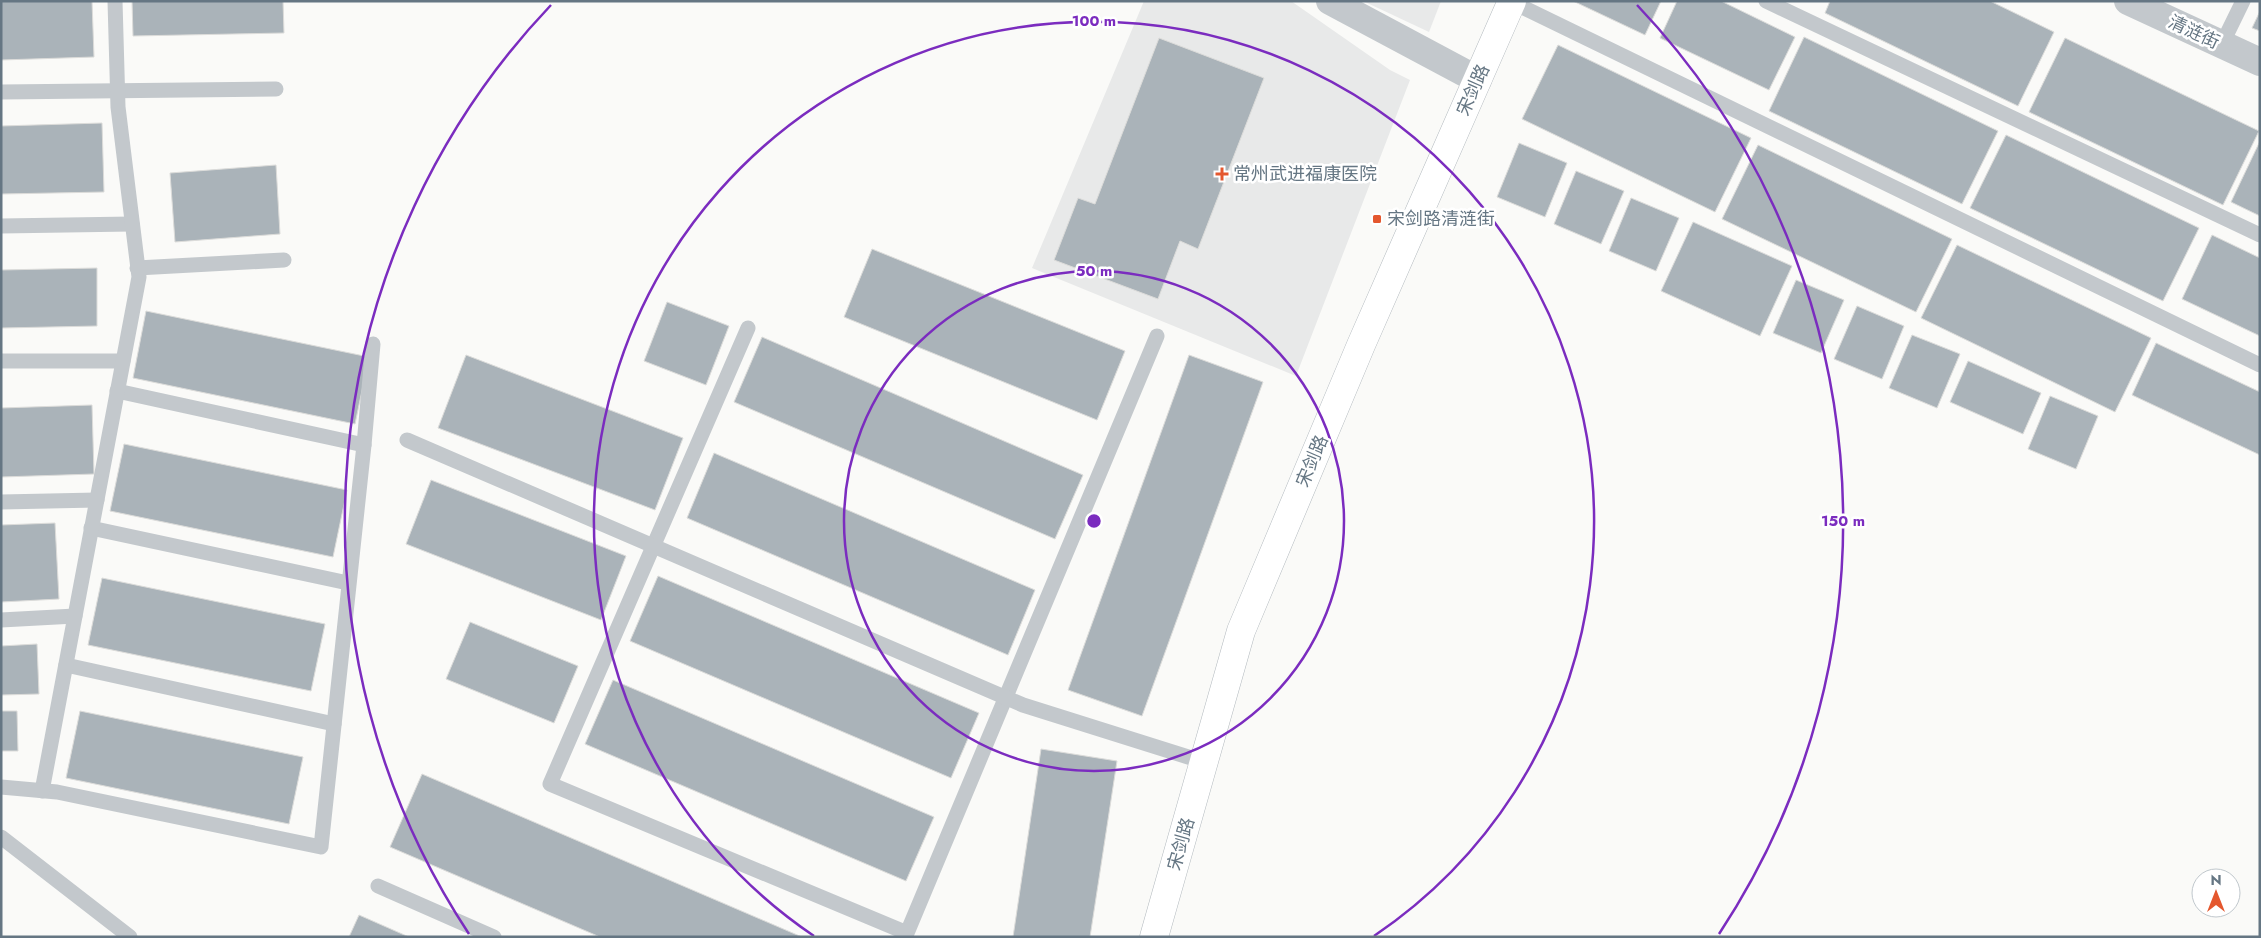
<svg xmlns="http://www.w3.org/2000/svg" width="2261" height="938" font-family="Jost,'Noto Sans SC',sans-serif">
<style>
.built{fill:#e8e9e9}
.building{fill:#aab3b9;stroke:#dcdcda}
.lines{fill:none;stroke-linecap:round;stroke-linejoin:round}
.secondary-casing{stroke:#b3babf;stroke-width:29}
.service{stroke:#c3c8cc;stroke-width:15}
.minor{stroke:#c3c8cc;stroke-width:28}
.secondary{stroke:#fff;stroke-width:28}
.ring{fill:none;stroke:#7b2cbf;stroke-width:2.5}
.poi-dot{fill:#e4572e;stroke:#fff;stroke-width:2}
.labels{text-anchor:middle;dominant-baseline:central;stroke-width:5;stroke-linejoin:round;paint-order:stroke}
.street-label{font-size:18px;fill:#657683;stroke:#fff}
.poi-label{font-size:18px;fill:#657683;stroke:#fff;text-anchor:start}
.centre{fill:#7b2cbf;stroke:#fff;stroke-width:2.5}
.ring-label{font-size:15px;text-anchor:middle;font-weight:bold;fill:#7b2cbf;stroke:#fff;stroke-width:5;stroke-linejoin:round;paint-order:stroke}
</style>
<rect width="100%" height="100%" fill="#fafaf8"/>
<g class="built">
<polygon points="1144,1 1291,1 1390,70 1410,80 1296,376 1032,268"/>
<polygon points="1363,1 1441,1 1429,32"/>
</g>
<g class="building">
<polygon points="1,1 92,1 94,57 1,60"/>
<polygon points="132,1 283,1 284,33 133,36"/>
<polygon points="1573,1 1661,1 1645,35"/>
<polygon points="1677,1 1721,1 1795,37 1769,90 1660,38"/>
<polygon points="1830,1 1990,1 2054,32 2018,106 1825,13"/>
<polygon points="2260,11 2260,31 2252,28"/>
<polygon points="1804,37 1998,131 1962,204 1769,111"/>
<polygon points="1159,38 1264,78 1198,249 1180,241 1158,299 1054,260 1078,198 1095,204"/>
<polygon points="2065,38 2259,131 2223,205 2029,112"/>
<polygon points="1558,45 1751,138 1715,212 1522,119"/>
<polygon points="102,123 104,192 1,194 1,126"/>
<polygon points="2006,135 2199,228 2163,301 1970,208"/>
<polygon points="2260,141 2260,216 2231,202"/>
<polygon points="1519,143 1567,163 1545,217 1497,197"/>
<polygon points="1758,145 1952,239 1916,312 1722,219"/>
<polygon points="276,165 280,234 175,242 170,173"/>
<polygon points="1576,171 1624,191 1601,244 1554,224"/>
<polygon points="1631,198 1679,218 1656,271 1609,251"/>
<polygon points="1693,222 1792,266 1760,336 1661,291"/>
<polygon points="2212,235 2260,258 2260,336 2182,299"/>
<polygon points="1957,245 2151,338 2115,412 1921,318"/>
<polygon points="872,249 1125,351 1097,420 844,317"/>
<polygon points="97,268 97,326 1,328 1,270"/>
<polygon points="1796,280 1844,300 1821,353 1773,333"/>
<polygon points="667,302 729,326 706,385 644,361"/>
<polygon points="1857,306 1904,326 1882,379 1834,359"/>
<polygon points="146,311 369,357 355,424 133,378"/>
<polygon points="1912,335 1960,354 1937,408 1889,388"/>
<polygon points="762,337 1083,475 1055,539 734,402"/>
<polygon points="2156,343 2260,392 2260,455 2132,395"/>
<polygon points="466,355 683,438 655,510 438,428"/>
<polygon points="1189,355 1263,382 1142,716 1068,690"/>
<polygon points="1968,361 2041,393 2023,434 1950,402"/>
<polygon points="2050,396 2098,416 2076,469 2028,449"/>
<polygon points="92,405 94,474 1,477 1,408"/>
<polygon points="124,444 347,490 333,557 110,511"/>
<polygon points="714,453 1035,590 1008,655 687,518"/>
<polygon points="431,480 626,556 601,620 406,544"/>
<polygon points="55,523 59,599 1,602 1,525"/>
<polygon points="658,576 979,713 951,778 630,641"/>
<polygon points="102,578 325,624 311,691 88,645"/>
<polygon points="470,622 578,666 554,723 446,679"/>
<polygon points="37,644 39,694 1,695 1,646"/>
<polygon points="613,680 934,817 906,881 585,744"/>
<polygon points="1,711 17,711 18,751 1,751"/>
<polygon points="80,711 303,757 289,824 66,778"/>
<polygon points="1041,749 1117,761 1090,937 1013,937"/>
<polygon points="422,774 802,937 600,937 390,847"/>
<polygon points="359,915 409,937 349,937"/>
</g>
<g class="lines">
<g class="secondary-casing">
<polyline id="secondary" points="1154,937 1241,631 1361,345 1512,1"/>
</g>
<g class="service">
<polyline points="1766,1 2260,235"/>
<polyline points="1512,2 2260,365"/>
<polyline points="2222,44 2243,1"/>
<polyline points="1,92 276,89"/>
<polyline points="1,226 132,224"/>
<polyline points="137,268 284,260"/>
<polyline points="748,328 550,784 907,933 1157,336"/>
<polyline points="1,361 123,361"/>
<polyline points="117,391 364,445"/>
<polyline points="407,440 1023,705 1204,762"/>
<polyline points="1,502 97,500"/>
<polyline points="91,528 348,583"/>
<polyline points="1,620 75,616"/>
<polyline points="66,665 334,724"/>
<polyline points="1,787 57,792 321,847 364,445 373,344"/>
<polyline points="42,791 139,277 118,107 115,1"/>
<polyline points="1,837 130,937"/>
<polyline points="378,886 494,937"/>
</g>
<g class="minor">
<polyline points="1330,1 1478,80"/>
<polyline points="2128,1 2260,62"/>
</g>
<use href="#secondary" class="secondary"/>
</g>
<g class="ring">
<circle cx="1094" cy="521" r="250"/>
<path d="M814 936A500 500 0 1 1 1374 936"/>
<path d="M469 934A749 749 0 0 1 551 5M1637 5A749 749 0 0 1 1719 934"/>
</g>
<g class="poi-dot">
<path d="M1219.5 166.5h5v5h5v5h-5v5h-5v-5h-5v-5h5z"/>
<rect x="1372" y="214" width="10" height="10" rx="2.5"/>
</g>
<g class="labels">
<g class="street-label">
<text transform="translate(2194 32) rotate(25)">清涟街</text>
<text transform="translate(1473 90) rotate(-66)">宋剑路</text>
<text transform="translate(1312 461) rotate(-67)">宋剑路</text>
<text transform="translate(1181 844) rotate(-74)">宋剑路</text>
</g>
<g class="poi-label">
<text x="1233" y="174">常州武进福康医院</text>
<text x="1387" y="219">宋剑路清涟街</text>
</g>
</g>
<circle cx="1094" cy="521" r="8" class="centre"/>
<g class="ring-label">
<text x="1094" y="26">100 m</text>
<text x="1094" y="276">50 m</text>
<text x="1843" y="526">150 m</text>
</g>
<rect width="2261" height="938" fill="none" stroke="#657683" stroke-width="5"/>
<g transform="translate(2216 893)"><circle r="24" fill="#ffffff" stroke="#c1c8cd"/>
<path d="M0-4L9 19L0 12L-9 19Z" fill="#e4572e"/>
<text y="-8" font-size="14" font-weight="bold" text-anchor="middle" fill="#657683">N</text>
</g>
</svg>
